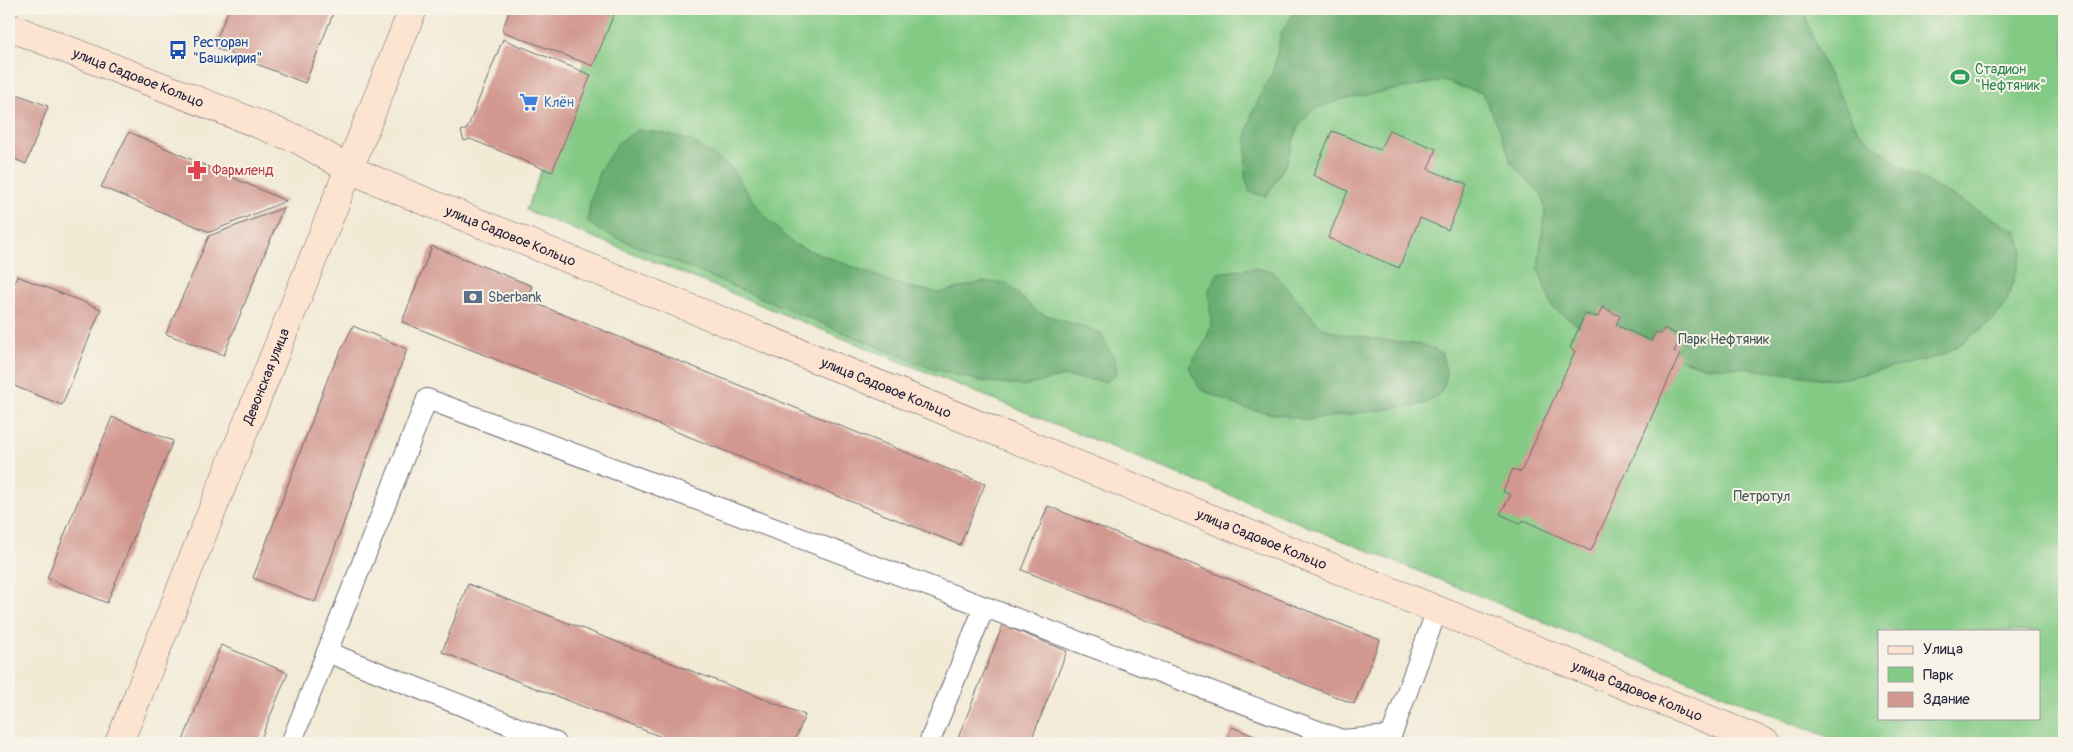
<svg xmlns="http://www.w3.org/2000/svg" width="2073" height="752" font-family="Pangolin,sans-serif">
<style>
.green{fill:#83ca85;stroke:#527660;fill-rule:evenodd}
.forest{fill:#6aae72;stroke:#466856}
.building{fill:#d2988f}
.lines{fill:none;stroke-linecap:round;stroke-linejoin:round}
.service-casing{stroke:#6b6871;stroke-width:22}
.secondary-casing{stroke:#6b6871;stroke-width:29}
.service{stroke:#fff;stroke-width:20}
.secondary{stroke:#fde4d1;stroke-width:28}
.labels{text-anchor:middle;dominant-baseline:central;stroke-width:4;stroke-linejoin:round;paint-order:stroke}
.transit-label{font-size:14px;fill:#164399;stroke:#f7f3e8;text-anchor:start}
.leisure-label{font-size:14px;fill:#27864d;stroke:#f7f3e8;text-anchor:start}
.street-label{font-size:14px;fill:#22223b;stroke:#f7f3e8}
.shop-label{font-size:14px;fill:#366cbe;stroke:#f7f3e8;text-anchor:start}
.health-label{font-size:14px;fill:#be3a42;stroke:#f7f3e8;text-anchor:start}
.service-label{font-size:14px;fill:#4e5e75;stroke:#f7f3e8;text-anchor:start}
.park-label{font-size:14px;fill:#3f5451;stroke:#f7f3e8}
</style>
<rect width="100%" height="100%" fill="#f7f3e8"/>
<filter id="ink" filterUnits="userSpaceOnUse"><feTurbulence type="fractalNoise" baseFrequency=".02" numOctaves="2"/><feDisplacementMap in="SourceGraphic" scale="10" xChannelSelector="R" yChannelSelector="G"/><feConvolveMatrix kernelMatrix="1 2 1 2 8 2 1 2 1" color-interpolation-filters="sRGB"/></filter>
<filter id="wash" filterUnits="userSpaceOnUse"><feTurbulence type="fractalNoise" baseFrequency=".0096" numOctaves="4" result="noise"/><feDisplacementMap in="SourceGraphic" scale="20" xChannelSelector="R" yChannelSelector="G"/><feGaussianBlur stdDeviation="1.12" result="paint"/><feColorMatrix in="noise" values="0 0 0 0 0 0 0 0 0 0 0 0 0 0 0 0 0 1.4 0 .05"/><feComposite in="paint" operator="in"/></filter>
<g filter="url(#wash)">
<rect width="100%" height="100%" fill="#f2ead5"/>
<path class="green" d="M605 9H2064V743H1843L526 210ZM1879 631H2039V718H1879Z"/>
<g class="forest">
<polygon points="1296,9 1805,9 1807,21 1820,57 1858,131 1902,168 2017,232 2023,250 2006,304 1994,319 1959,345 1941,356 1847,378 1826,379 1743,368 1707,367 1609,341 1589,333 1552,307 1538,268 1545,212 1543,197 1511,162 1499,127 1482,93 1443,81 1343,99 1311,110 1298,127 1286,164 1266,197 1250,192 1245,176 1247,134 1252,113 1274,69 1281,33"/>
<polygon points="638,130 662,133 692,141 730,167 762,213 793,244 903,286 939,293 983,282 1007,283 1037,312 1100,333 1115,360 1117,373 1106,382 1064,376 1024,386 981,381 929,368 598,230 588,222 590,202 599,172 618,143"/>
<polygon points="1253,268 1272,271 1321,327 1341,334 1427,346 1442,354 1447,376 1441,393 1424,404 1307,420 1243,408 1200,389 1189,367 1205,342 1211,325 1209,290 1218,273"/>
</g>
<g id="blocks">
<g class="building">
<polygon points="229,9 335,9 305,83 213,47"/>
<polygon points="510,9 616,9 593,66 502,31"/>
<polygon points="503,39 591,75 552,172 470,139 464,141 461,131 467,129"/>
<polygon points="9,91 48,106 26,164 9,157"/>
<polygon points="1389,130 1436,149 1428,169 1467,185 1448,230 1420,218 1399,268 1328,238 1348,191 1313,175 1332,131 1380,150"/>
<polygon points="129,132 286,201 210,232 101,187"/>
<polygon points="283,208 224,355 166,334 209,236"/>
<polygon points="432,246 532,286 527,300 985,484 960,545 402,322"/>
<polygon points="17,276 101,309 62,405 9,384 9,296"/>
<polygon points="1602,307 1620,316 1616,325 1651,341 1656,332 1661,334 1664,328 1682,337 1674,351 1680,354 1591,551 1523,520 1521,524 1500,514 1511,495 1503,492 1513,469 1521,472 1575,351 1570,348 1585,314 1598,317"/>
<polygon points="353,326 407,349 315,602 253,578 329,375"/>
<polygon points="112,417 173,441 107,603 47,578"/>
<polygon points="1048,506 1380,640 1354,704 1022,570"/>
<polygon points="468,584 805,715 794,743 677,743 442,652"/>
<polygon points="1003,625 1067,651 1030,743 956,743"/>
<polygon points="221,645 288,673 259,743 182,743"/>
<polygon points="1232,727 1271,743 1225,743"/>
</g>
</g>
</g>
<g filter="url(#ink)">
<use href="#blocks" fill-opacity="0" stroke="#6b6871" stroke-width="1"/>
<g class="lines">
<g class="service-casing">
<g id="service">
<polyline points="327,652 556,743"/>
<polyline points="291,743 427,399 1350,743"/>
<polyline points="929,743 984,608 986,608"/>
<polyline points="1339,743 1341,740 1391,736 1437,610"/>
</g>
</g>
<g class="secondary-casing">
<g id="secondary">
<path id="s1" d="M9 27 299 140 349 169 400 191 1767 743"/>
<path id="s2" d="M119 743 413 9"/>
</g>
</g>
<use href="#service" class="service"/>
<use href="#secondary" class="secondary"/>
</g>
</g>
<defs>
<g id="bus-bare" transform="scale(1.5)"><path d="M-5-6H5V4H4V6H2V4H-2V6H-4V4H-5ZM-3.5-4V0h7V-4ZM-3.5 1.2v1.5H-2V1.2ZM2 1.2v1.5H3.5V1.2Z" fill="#1a4fb4" stroke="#f7f3e8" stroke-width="2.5" paint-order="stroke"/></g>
<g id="stadium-bare" transform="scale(1.5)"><path d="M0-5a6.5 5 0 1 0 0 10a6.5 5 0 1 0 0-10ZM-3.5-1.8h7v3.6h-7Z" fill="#2e9e5b" stroke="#f7f3e8" stroke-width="2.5" paint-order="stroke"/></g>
<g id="supermarket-bare" transform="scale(1.5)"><path d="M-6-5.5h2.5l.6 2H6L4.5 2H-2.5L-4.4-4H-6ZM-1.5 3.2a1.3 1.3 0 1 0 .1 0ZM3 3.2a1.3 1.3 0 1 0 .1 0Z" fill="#3f7fe0" stroke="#f7f3e8" stroke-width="2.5" paint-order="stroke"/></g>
<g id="pharmacy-bare" transform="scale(1.5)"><path d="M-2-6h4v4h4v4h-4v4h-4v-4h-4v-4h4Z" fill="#e0444e" stroke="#f7f3e8" stroke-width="2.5" paint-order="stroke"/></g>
<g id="bank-bare" transform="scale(1.5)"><path d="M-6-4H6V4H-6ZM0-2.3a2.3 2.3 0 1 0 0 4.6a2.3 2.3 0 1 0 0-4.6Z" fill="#5c6f8a" stroke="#f7f3e8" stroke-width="2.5" paint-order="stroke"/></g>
</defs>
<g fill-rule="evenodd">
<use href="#bus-bare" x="178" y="50"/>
<use href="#stadium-bare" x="1960" y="77"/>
<use href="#supermarket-bare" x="529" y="102"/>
<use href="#pharmacy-bare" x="197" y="170"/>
<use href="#bank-bare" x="473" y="297"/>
</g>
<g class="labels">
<g class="transit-label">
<text x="193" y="42">Ресторан<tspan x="193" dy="16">"Башкирия"</tspan></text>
</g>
<g class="leisure-label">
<text x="1975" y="69">Стадион<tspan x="1975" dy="16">"Нефтяник"</tspan></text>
</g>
<g class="street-label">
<text stroke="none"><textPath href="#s1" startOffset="139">улица Садовое Кольцо</textPath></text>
<text stroke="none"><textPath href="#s1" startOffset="544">улица Садовое Кольцо</textPath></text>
<text stroke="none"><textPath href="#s2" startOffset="395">Девонская улица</textPath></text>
<text stroke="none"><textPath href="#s1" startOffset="949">улица Садовое Кольцо</textPath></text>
<text stroke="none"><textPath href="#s1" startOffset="1354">улица Садовое Кольцо</textPath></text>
<text stroke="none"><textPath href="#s1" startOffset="1759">улица Садовое Кольцо</textPath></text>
</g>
<g class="shop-label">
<text x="544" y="102">Клён</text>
</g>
<g class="health-label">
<text x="212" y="170">Фармленд</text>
</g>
<g class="service-label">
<text x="488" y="297">Sberbank</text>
</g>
<g class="park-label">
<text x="1724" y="339">Парк Нефтяник</text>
<text x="1762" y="496">Петротул</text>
</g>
</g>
<rect width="2073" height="752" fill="none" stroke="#f7f3e8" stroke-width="30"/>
<rect x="1878" y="630" width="162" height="90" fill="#f7f3e8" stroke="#a29fa3"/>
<rect x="1888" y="646" width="25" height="8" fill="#fde4d1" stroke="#a29fa3"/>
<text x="1923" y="654" font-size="15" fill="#22223b">Улица</text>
<rect x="1888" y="667" width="25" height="15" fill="#83ca85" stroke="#a29fa3"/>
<text x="1923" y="680" font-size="15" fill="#22223b">Парк</text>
<rect x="1888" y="692" width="25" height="15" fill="#d2988f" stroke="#a29fa3"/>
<text x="1923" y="704" font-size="15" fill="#22223b">Здание</text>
</svg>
